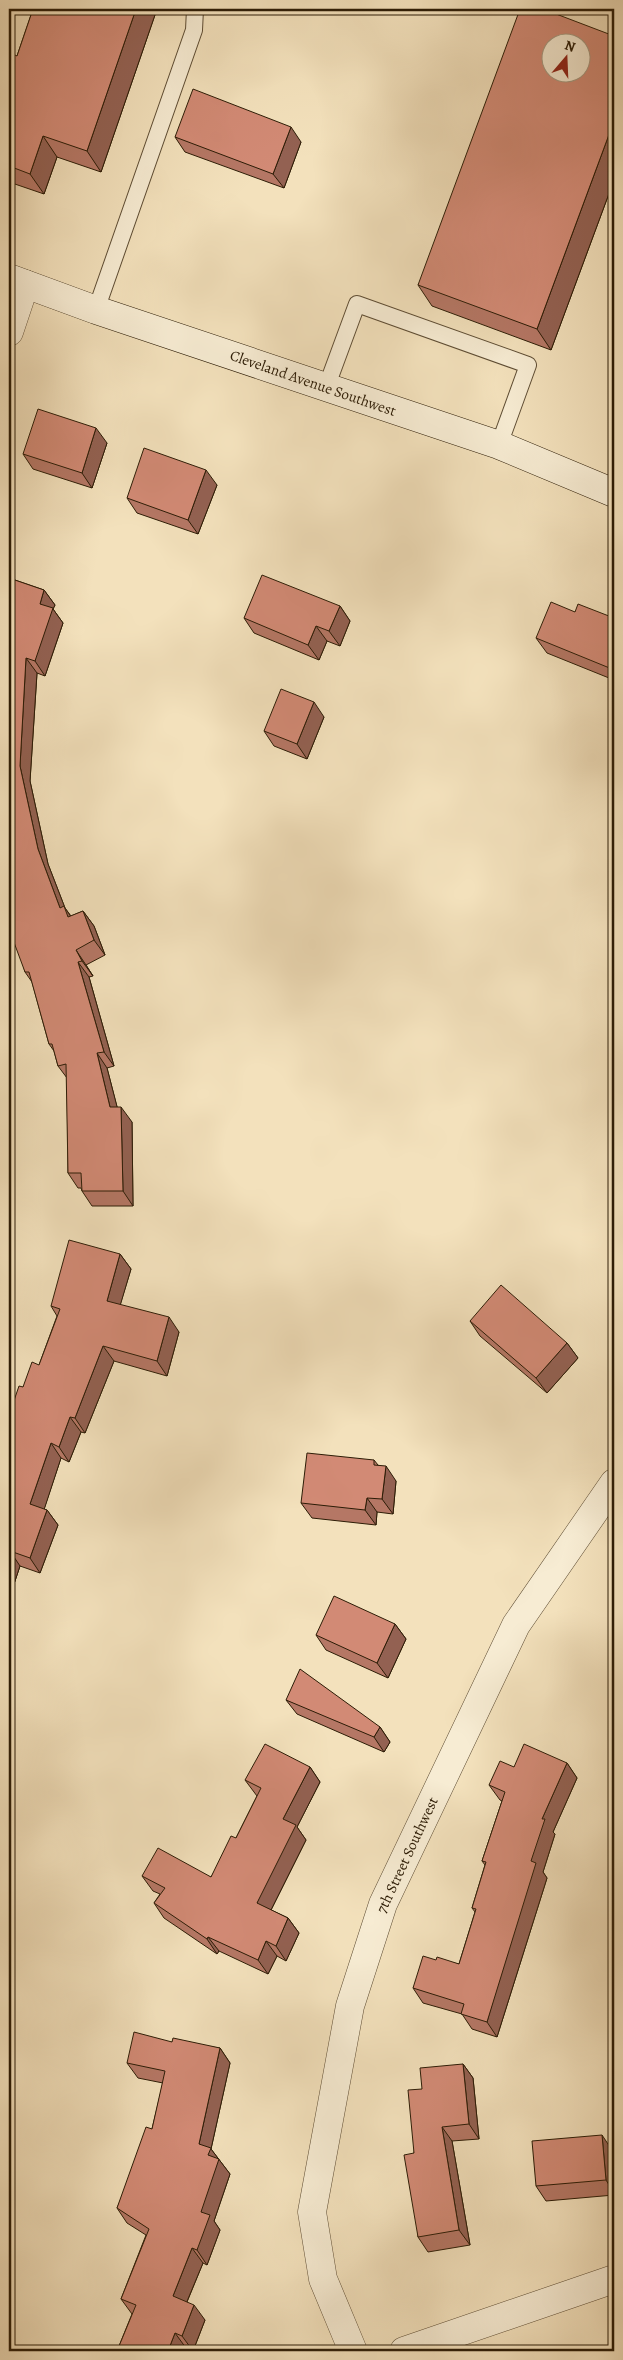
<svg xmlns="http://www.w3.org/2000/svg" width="623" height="2360" font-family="Alegreya,serif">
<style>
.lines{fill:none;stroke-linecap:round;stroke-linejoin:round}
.service-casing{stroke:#5e4d34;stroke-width:18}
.minor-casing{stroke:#5e4d34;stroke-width:29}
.secondary-casing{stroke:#2c1c06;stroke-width:29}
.service{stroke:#f7ecd3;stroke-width:16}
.minor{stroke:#f7ecd3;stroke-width:28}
.secondary{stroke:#f7ecd3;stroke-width:28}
.wall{fill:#b57765;stroke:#2c1c06}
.shaded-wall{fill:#936152;stroke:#2c1c06}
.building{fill:#d28a75;stroke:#2c1c06;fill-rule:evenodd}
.labels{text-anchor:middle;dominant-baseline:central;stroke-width:4.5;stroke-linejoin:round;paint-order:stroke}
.street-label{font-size:15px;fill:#2c1c06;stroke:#f7ecd3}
</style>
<rect width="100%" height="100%" fill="#f3e1bc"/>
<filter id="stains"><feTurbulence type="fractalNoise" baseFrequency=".004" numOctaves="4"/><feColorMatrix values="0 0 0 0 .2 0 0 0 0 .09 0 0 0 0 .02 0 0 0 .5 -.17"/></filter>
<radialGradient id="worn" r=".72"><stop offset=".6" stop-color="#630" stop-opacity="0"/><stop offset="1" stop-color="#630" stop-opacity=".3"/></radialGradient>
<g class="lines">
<g class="service-casing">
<g id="service">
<polyline points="96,310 194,30 195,9"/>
<polyline points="326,388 357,304 528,365 499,445"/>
</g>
</g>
<g class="minor-casing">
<g id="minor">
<polyline points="9,332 25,284"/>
<polyline points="353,2351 323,2279 312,2212 350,2006 383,1904 516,1625 614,1483"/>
<polyline points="404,2351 614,2279"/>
</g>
</g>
<g class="secondary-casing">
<polyline id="secondary" points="9,278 96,310 499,445 614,493"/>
</g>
<use href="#service" class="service"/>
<use href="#minor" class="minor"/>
<use href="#secondary" class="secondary"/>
</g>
<g class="wall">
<polygon points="33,9 157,9 101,172 57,157 44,194 9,182 9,65 17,56"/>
<polygon points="614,36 614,180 551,350 432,306 418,285"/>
<polygon points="175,137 301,142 284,188 185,152"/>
<polygon points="107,443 92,488 33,469 23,454"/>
<polygon points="217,485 198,534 137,513 127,498"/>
<polygon points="9,578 44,590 55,605 53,609 63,623 45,676 37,673 30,781 48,864 65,908 71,916 83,911 94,926 105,955 86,965 93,976 89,977 114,1066 107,1068 117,1107 132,1122 133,1206 92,1206 82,1191 81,1188 78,1188 68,1173 67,1078 58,1066 54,1051 49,1044 32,982 25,972 13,926"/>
<polygon points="340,606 350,621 340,646 327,641 319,660 254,633 244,618"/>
<polygon points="575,612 614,618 614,680 547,653 536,638"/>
<polygon points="324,717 307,759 274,746 264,731"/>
<polygon points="120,1254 131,1269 120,1305 179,1332 167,1376 114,1361 85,1433 81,1432 69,1462 61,1458 44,1509 47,1510 58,1525 40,1573 20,1566 9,1599 9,1415 23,1387 39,1365 57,1316 51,1306"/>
<polygon points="470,1321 567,1343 578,1358 547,1393 480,1336"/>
<polygon points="374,1460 378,1465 396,1481 393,1514 377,1512 376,1525 312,1518 301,1503"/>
<polygon points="395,1624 406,1639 388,1678 326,1650 316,1635"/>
<polygon points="286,1700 380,1727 390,1742 384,1752 297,1714"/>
<polygon points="567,1763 577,1778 553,1832 555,1834 543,1872 547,1878 497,2037 472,2029 462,2014 423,2003 413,1988 436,1960 459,1964 475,1912 472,1908 485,1865 482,1861 502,1801 500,1800 489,1785 514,1767"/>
<polygon points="310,1767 320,1782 297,1827 306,1840 271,1910 288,1918 299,1933 286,1961 277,1956 268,1974 219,1951 217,1954 164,1918 154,1903 160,1894 153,1891 142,1876 211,1877 236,1838 257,1796 245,1780"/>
<polygon points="172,2042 220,2048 230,2063 211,2149 230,2174 214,2221 220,2230 207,2265 203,2263 187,2302 205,2320 193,2351 186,2348 184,2351 117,2351 132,2314 121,2299 146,2235 127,2223 117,2208 152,2129 163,2083 138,2078 127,2063"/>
<polygon points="463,2064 473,2078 479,2139 452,2141 470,2245 428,2252 418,2237 414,2153 422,2089"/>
<polygon points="612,2150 614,2175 614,2195 546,2201 536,2186"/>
</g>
<g class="shaded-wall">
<polygon points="136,9 157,9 101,172 87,151"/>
<polygon points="614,121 614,180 551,350 537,329"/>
<polygon points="291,127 301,142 284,188 273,174"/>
<polygon points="43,136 57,157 44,194 30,174"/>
<polygon points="96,428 107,443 92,488 82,473"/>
<polygon points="206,470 217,485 198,534 188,520"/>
<polygon points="44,590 55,605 53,609 63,623 45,676 35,661 40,604"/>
<polygon points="340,606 350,621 340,646 329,631"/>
<polygon points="316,626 327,641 319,660 308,645"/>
<polygon points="26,658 37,673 30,781 48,864 65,908 74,921 78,932 60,908 38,849 20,766"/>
<polygon points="314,702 324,717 307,759 297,744"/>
<polygon points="83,911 94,926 105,955 94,940"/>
<polygon points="76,950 86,965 93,976 82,961"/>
<polygon points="78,962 89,977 114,1066 104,1052"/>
<polygon points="97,1053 107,1068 121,1122 110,1107"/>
<polygon points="121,1107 132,1122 133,1206 123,1191"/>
<polygon points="120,1254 131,1269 117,1316 107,1301"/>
<polygon points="169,1317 179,1332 167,1376 157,1361"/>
<polygon points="567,1343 578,1358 547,1393 536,1378"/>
<polygon points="103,1346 114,1361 85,1433 75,1418"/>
<polygon points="70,1417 81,1432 69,1462 59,1447"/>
<polygon points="51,1443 61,1458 41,1519 30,1504"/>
<polygon points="386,1466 396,1481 393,1514 382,1499"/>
<polygon points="367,1498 377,1512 376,1525 365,1510"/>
<polygon points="47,1510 58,1525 40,1573 30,1558"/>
<polygon points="10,1551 20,1566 9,1599 9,1555"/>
<polygon points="395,1624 406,1639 388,1678 377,1663"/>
<polygon points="380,1727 390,1742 384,1752 374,1737"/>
<polygon points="567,1763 577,1778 553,1832 555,1834 543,1872 547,1878 497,2037 487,2022 542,1819"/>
<polygon points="310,1767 320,1782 297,1827 306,1840 267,1918 257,1903 283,1819"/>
<polygon points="288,1918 299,1933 286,1961 276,1946"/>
<polygon points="208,1937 219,1951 217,1954 207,1939"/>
<polygon points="266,1941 277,1956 268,1974 258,1960"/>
<polygon points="220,2048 230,2063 211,2149 230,2174 214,2221 220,2230 207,2265 197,2250 201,2212 199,2144"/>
<polygon points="463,2064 473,2078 479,2139 469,2124"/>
<polygon points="442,2127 452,2141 470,2245 459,2230"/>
<polygon points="602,2135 612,2150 614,2175 614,2193 606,2180"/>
<polygon points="192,2248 203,2263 183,2311 173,2296"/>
<polygon points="194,2305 205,2320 193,2351 182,2336"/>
<polygon points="175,2333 186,2348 184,2351 168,2351"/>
</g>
<g class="building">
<polygon points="33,9 136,9 87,151 43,136 30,174 9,166 9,65 13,54 17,56"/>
<path d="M520 9H543L614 36V121L537 329 418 285ZM550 42H580V72H550Z"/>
<polygon points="193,89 291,127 273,174 175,137"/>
<polygon points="38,409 96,428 82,473 23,454"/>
<polygon points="144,448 206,470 188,520 127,498"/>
<polygon points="262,575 340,606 329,631 316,626 308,645 244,618"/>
<polygon points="9,578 44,590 40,604 53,608 35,661 26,658 20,766 38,849 60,908 64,906 68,917 83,911 94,940 76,950 82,961 78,962 104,1052 97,1053 110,1107 121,1107 123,1191 82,1191 81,1173 68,1173 66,1064 58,1066 52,1044 49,1044 29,972 25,972 9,929 9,927 13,926 9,914"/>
<polygon points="551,602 575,612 578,604 614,618 614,633 613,635 614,635 614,664 612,669 536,638"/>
<polygon points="281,689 314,702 297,744 264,731"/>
<polygon points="69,1240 120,1254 107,1301 169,1317 157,1361 103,1346 75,1418 70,1417 59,1447 51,1443 30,1504 47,1510 30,1558 10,1551 9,1555 9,1415 19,1386 23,1387 32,1362 39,1365 60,1309 51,1306"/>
<polygon points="501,1285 567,1343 536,1378 470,1321"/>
<polygon points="307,1453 374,1460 374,1465 386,1466 382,1499 367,1498 365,1510 301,1503"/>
<polygon points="334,1596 395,1624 377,1663 316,1635"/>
<polygon points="300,1669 380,1727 374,1737 286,1700"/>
<polygon points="265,1744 310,1767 283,1819 296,1825 257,1903 288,1918 276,1946 266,1941 258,1960 208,1937 207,1939 154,1903 165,1888 142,1876 158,1848 211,1877 231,1836 236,1838 261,1788 245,1780"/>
<polygon points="524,1744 567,1763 542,1819 545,1819 531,1861 536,1863 487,2022 461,2014 464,2004 413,1988 423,1956 436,1960 437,1957 459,1964 476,1909 472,1908 486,1862 482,1861 505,1792 489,1785 500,1761 514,1767"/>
<polygon points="134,2032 172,2042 173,2038 220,2048 199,2144 211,2148 208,2155 219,2159 201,2212 210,2215 197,2250 192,2248 173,2296 194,2305 182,2336 175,2333 168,2351 117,2351 136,2305 121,2299 149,2229 117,2208 146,2127 152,2129 165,2071 127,2063"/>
<polygon points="463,2064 469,2124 442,2127 459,2230 418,2237 404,2155 414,2153 408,2090 422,2089 420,2068"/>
<polygon points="602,2135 606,2180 536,2186 532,2141"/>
</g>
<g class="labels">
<g class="street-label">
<text transform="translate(313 383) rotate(19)">Cleveland Avenue Southwest</text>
<text transform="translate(407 1855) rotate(-65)">7th Street Southwest</text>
</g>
</g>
<rect width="623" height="2360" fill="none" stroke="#f3e1bc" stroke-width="30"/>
<rect x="10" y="10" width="603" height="2340" fill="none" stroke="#2c1c06" stroke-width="2.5"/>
<rect x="15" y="15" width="593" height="2330" fill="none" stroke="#2c1c06"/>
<g transform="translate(566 58) rotate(19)"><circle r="24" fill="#f7ecd3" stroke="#a69981"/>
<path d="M0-4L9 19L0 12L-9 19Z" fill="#8f2418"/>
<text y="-8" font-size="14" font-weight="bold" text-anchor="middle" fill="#2c1c06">N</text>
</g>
<rect width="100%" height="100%" filter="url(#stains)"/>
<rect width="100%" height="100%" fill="url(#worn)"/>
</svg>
